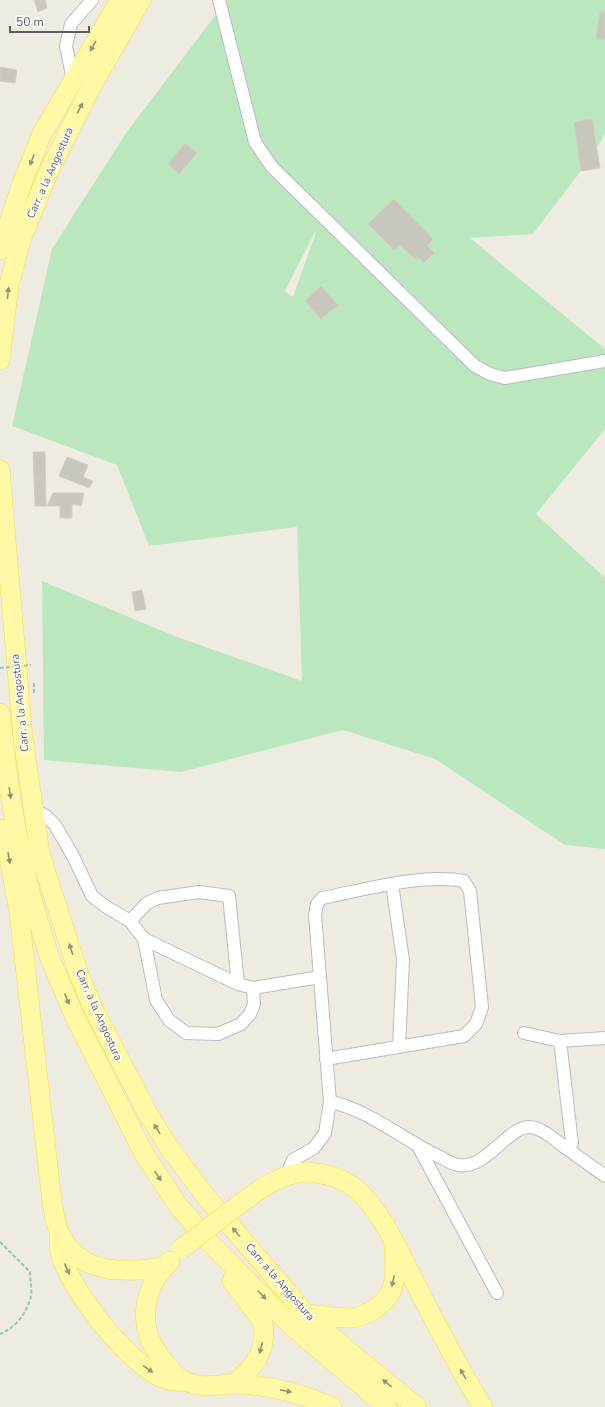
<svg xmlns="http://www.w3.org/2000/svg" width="605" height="1407" font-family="'Nunito Sans',sans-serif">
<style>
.green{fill:#bbe7bf;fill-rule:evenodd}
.building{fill:#c9c6be;stroke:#d3cebf}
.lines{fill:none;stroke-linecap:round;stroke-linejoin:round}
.minor-casing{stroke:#b9bbc1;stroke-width:14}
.primary-casing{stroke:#fad84d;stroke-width:20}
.path{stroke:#94c8a7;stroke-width:2;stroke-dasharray:4 2;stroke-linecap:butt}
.minor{stroke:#fff;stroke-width:12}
.primary{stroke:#fff8a5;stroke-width:19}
.primary-bridge-casing{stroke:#fad84d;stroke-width:20;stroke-linecap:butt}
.path-bridge{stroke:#94c8a7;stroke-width:2;stroke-dasharray:4 2;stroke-linecap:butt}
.primary-bridge{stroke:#fff8a5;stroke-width:19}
.oneway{fill:#94937a}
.labels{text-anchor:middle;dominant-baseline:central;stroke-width:3;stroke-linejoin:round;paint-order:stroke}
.street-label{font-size:11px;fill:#5a5d63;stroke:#fff}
</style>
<rect width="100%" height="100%" fill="#eeece1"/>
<path class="green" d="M227 0H605V133L593 155 533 234 470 238 605 349V429L536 514 605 578V849L565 845 435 759 343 730 181 772 44 760 42 581 177 637 302 681 297 527 149 546 117 465 12 426 52 249 126 133ZM315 232H316L293 297 285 291Z"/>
<g class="building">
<polygon points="34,0 45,0 47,8 38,12"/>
<polygon points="600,12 605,12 605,40 596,39"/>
<polygon points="0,67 17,70 15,83 0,81"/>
<polygon points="592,119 600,168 581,171 574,122"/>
<polygon points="185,143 197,153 179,174 168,164"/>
<polygon points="394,199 433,239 427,246 434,253 424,263 417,256 415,259 400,245 394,250 368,224"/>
<polygon points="321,286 338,305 321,319 305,301"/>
<polygon points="33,452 45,452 46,506 35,506"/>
<polygon points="67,457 88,465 83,477 93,481 89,488 59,476"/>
<polygon points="53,493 84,493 81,506 72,504 72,518 60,518 60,506 47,506"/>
<polygon points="142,590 146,609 135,611 132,592"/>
</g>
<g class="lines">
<g class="minor-casing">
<g id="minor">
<polyline points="219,0 255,142 272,167 475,366 490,374 505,378 605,361"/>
<polyline points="73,80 66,46 71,24 92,0"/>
<polyline points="33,809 46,816 55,825 73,856 92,896 105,906 130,921 144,939 238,984 253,988 320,977"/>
<polyline points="392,884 403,960 399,1047"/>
<polyline points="130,921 147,903 158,898 199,892 229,896 238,984"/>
<polyline points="144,939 156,1000 169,1020 186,1033 218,1034 241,1024 250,1014 254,1004 253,988"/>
<polyline points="524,1033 560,1041 605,1038"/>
<path d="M330 1102C365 1108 403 1139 436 1155 443 1158 451 1164 458 1165 486 1170 506 1128 529 1127 542 1127 556 1141 566 1148L570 1147 572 1143 560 1041"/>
<polyline points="418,1146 497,1293"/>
<polyline points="566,1148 605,1176"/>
<path d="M286 1176 293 1160 314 1148 325 1133 330 1102 315 915 317 904 322 898C363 890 423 873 464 881L470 891 482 1007 476 1024 464 1036 326 1059"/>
</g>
</g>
<g class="primary-casing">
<g id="primary">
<polyline points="0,250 21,186 42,134 120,0"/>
<polyline points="0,360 9,285 21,240 48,173 91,87 141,0"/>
<polyline points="0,470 23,738 40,854 79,975 94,1010 147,1112 168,1146 206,1197 306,1314 360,1361 417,1407"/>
<polyline points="0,713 10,794 16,828 30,893 49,956 74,1015 143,1152 177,1204 210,1243 294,1328 387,1407"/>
<path d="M4 829 19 912 52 1202C54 1212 55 1223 59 1232 79 1276 125 1273 164 1267"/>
<path d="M237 1206C255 1193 275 1177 298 1173 315 1170 341 1177 355 1188 382 1211 397 1248 413 1279 435 1322 457 1366 483 1407"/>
<path d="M59 1237C59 1241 59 1247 60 1252 70 1290 125 1359 160 1377 168 1381 176 1381 184 1382"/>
<path d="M170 1261C139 1292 137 1332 166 1364 172 1371 178 1379 187 1382 205 1389 217 1384 235 1384 269 1385 301 1393 332 1407"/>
<path d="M232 1281 263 1322C267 1352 255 1366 234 1384"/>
<path d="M306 1314C321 1315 338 1319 353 1318 366 1316 385 1304 391 1292 397 1278 394 1260 394 1245"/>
</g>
</g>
<g class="path">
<polyline points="34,683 34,694"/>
<path d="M0 1242 30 1272C30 1280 33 1292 30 1300 25 1315 15 1328 0 1334"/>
</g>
<use href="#minor" class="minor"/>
<use href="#primary" class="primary"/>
<g class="primary-bridge-casing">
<polyline id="primary-bridge" points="181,1249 237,1206"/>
</g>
<polyline class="path-bridge" points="0,668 31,665"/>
<use href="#primary-bridge" class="primary-bridge"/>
</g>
<defs><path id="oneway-solid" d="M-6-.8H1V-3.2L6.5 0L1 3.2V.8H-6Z"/></defs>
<g class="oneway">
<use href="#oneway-solid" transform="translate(93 46) rotate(120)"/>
<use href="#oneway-solid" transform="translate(80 108) rotate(-63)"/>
<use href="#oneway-solid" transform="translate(32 160) rotate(111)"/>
<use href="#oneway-solid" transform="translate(8 293) rotate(-84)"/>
<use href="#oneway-solid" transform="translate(10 793) rotate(81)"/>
<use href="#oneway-solid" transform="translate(9 858) rotate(80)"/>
<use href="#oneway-solid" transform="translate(71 949) rotate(-108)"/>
<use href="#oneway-solid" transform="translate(67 999) rotate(68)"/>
<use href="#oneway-solid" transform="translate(157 1129) rotate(-122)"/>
<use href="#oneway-solid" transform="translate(158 1176) rotate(57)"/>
<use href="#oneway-solid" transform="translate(236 1232) rotate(-131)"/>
<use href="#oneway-solid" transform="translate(67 1269) rotate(66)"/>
<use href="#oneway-solid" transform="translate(393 1281) rotate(102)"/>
<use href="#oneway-solid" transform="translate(262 1295) rotate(46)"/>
<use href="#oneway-solid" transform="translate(261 1348) rotate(105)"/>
<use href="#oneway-solid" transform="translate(148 1369) rotate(34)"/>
<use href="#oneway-solid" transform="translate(463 1374) rotate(-120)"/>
<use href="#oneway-solid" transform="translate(387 1383) rotate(-141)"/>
<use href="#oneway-solid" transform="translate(286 1391) rotate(11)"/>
</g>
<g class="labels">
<g class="street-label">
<text transform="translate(50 173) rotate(-66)">Carr. a la Angostura</text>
<text transform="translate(20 703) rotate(-96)">Carr. a la Angostura</text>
<text transform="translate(99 1015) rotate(66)">Carr. a la Angostura</text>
<text transform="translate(280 1282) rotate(49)">Carr. a la Angostura</text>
</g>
</g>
<path d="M10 26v6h79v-6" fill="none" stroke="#5a5d63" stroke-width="2"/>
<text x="16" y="26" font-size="12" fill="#5a5d63" stroke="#ffffff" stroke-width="3" paint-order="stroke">50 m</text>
</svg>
